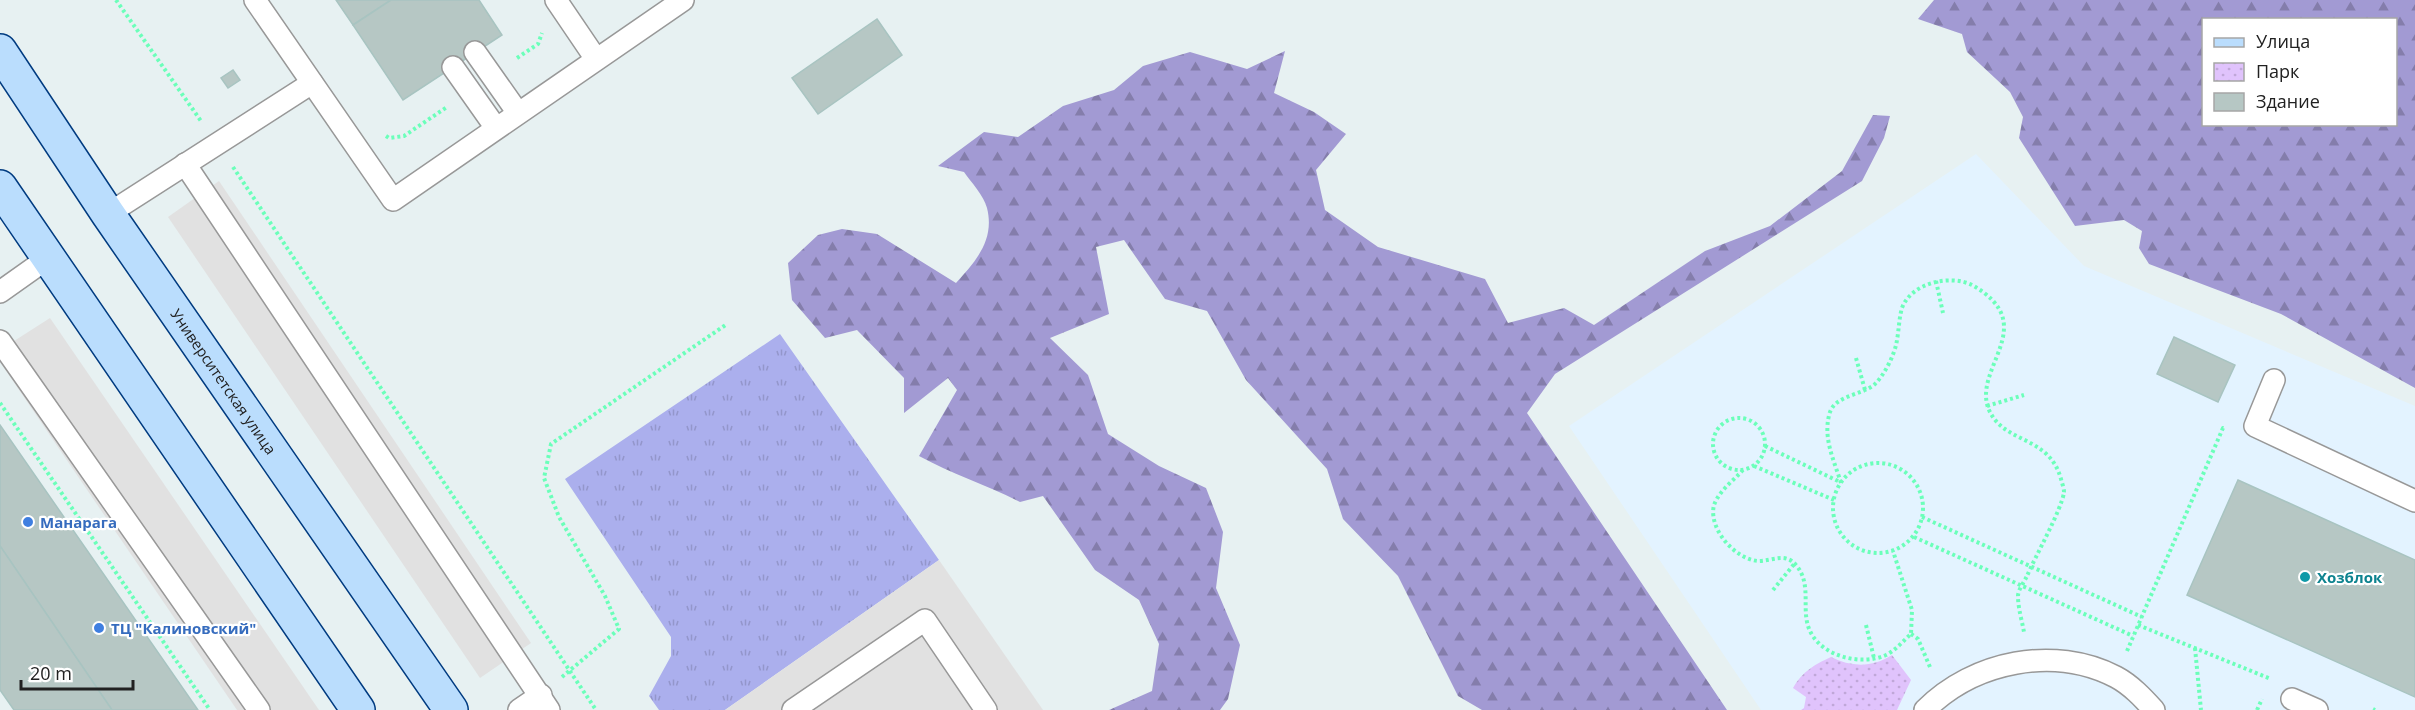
<svg xmlns="http://www.w3.org/2000/svg" width="2415" height="710" font-family="'Open Sans',sans-serif">
<style>
.education{fill:#e3f3ff}
.grass{fill:url(#grass-tufts)}
.forest{fill:url(#forest-firs);fill-rule:evenodd}
.park{fill:url(#park-dots)}
.parking{fill:#e1e1e1}
.building{fill:#b6c7c4;stroke:#a8c4c1;stroke-width:1.5}
.lines{fill:none;stroke-linecap:round;stroke-linejoin:round}
.service-casing{stroke:#989898;stroke-width:24}
.secondary-casing{stroke:#003b80;stroke-width:36}
.path{stroke:#6bffba;stroke-width:4;stroke-dasharray:3 3;stroke-linecap:butt}
.service{stroke:#fff;stroke-width:21}
.secondary{stroke:#baddfd;stroke-width:33}
.shop-dot{fill:#3f7fe0;stroke:#fff;stroke-width:2}
.culture-dot{fill:#0f9aa8;stroke:#fff;stroke-width:2}
.labels{text-anchor:middle;dominant-baseline:central;stroke-width:4.5;stroke-linejoin:round;paint-order:stroke}
.street-label{font-size:15px;fill:#212121;stroke:#fff}
.shop-label{font-size:15px;font-weight:bold;fill:#366cbe;stroke:#fff;text-anchor:start}
.culture-label{font-size:15px;font-weight:bold;fill:#0d838f;stroke:#fff;text-anchor:start}
</style>
<defs>
<pattern id="grass-tufts" width="24" height="20" patternUnits="userSpaceOnUse" patternTransform="scale(1.5)"><rect width="24" height="20" fill="#abafed"/><path d="M3 7l-1-3M5 7V3M7 7l1-3M15 17l-1-3M17 17v-4M19 17l1-3" fill="none" stroke="#9396cb"/></pattern>
<pattern id="forest-firs" width="22" height="20" patternUnits="userSpaceOnUse" patternTransform="scale(1.5)"><rect width="22" height="20" fill="#a29ad3"/><path d="M5 1l3.5 6h-7zM16 11l3.5 6h-7z" fill="#847dab"/></pattern>
<pattern id="park-dots" width="8" height="8" patternUnits="userSpaceOnUse" patternTransform="scale(1.5)"><rect width="8" height="8" fill="#e0c3fc"/><path d="M2 2h.1M6 6h.1" fill="none" stroke="#c0a7d8" stroke-width="1.8" stroke-linecap="round"/></pattern>
</defs>
<rect width="100%" height="100%" fill="#e7f1f2"/>
<polygon class="education" points="1976,154 2084,266 2415,406 2415,710 1761,710 1569,426"/>
<polygon class="grass" points="780,334 939,560 725,710 659,710 649,696 671,656 671,637 565,479"/>
<g class="forest">
<path d="M1934 0H2415V388L2281 314 2149 264 2139 248 2142 231 2124 220 2075 226 2019 138 2023 117 2010 92 1967 52 1962 34 1918 19ZM2204 20H2396V124H2204Z"/>
<path d="M1285 51 1274 93 1314 112 1346 134 1316 170 1325 210 1378 247 1485 279 1508 323 1564 308 1594 325 1705 251 1770 226 1842 171 1873 115 1890 116 1884 138 1862 181 1555 374 1527 413 1727 710H1482L1458 696 1398 576 1343 519 1327 469 1246 380 1207 311 1165 299 1124 240 1096 247 1109 314 1050 338 1088 375 1108 434 1159 466 1206 488 1223 532 1216 588 1240 645 1228 699 1220 710H1109L1152 691 1159 644 1139 600 1095 570 1043 496 1020 502C987 485 952 474 919 456L957 390 948 378 904 413V378L857 330 825 338 792 300 788 263 818 235 842 229 877 234 956 283C976 261 995 240 987 208 984 196 971 182 964 172L938 166 984 132 1018 137 1063 106 1114 90 1143 66 1190 52 1247 69Z"/>
</g>
<path class="park" d="M1892 655 1911 680 1897 710H1801L1804 708 1806 697 1793 688C1803 671 1814 665 1831 657 1851 667 1872 668 1892 655Z"/>
<g class="parking">
<polygon points="219,181 531,643 480,678 168,217"/>
<polygon points="50,318 319,710 237,710 0,362 0,350"/>
<polygon points="939,560 1043,710 725,710"/>
</g>
<g class="building">
<polygon points="336,0 391,0 353,25"/>
<polygon points="391,0 479,0 502,35 403,100 353,25"/>
<polygon points="877,19 902,55 818,114 792,78"/>
<polygon points="233,70 240,80 228,88 221,78"/>
<polygon points="2174,337 2235,365 2218,402 2157,374"/>
<polygon points="0,425 198,710 112,710 0,546"/>
<polygon points="2238,480 2415,560 2415,697 2187,595"/>
<polygon points="0,546 112,710 14,710 0,690"/>
</g>
<g class="lines">
<g class="service-casing">
<g id="service">
<polyline points="255,0 393,200 683,0"/>
<polyline points="556,0 596,59"/>
<polyline points="475,52 518,113"/>
<polyline points="453,67 496,128"/>
<polyline points="185,164 549,710"/>
<polyline points="108,214 312,83"/>
<polyline points="0,292 48,258"/>
<polyline points="0,341 259,710"/>
<polyline points="2274,380 2255,426 2415,501"/>
<polyline points="2292,699 2317,710"/>
<polyline points="519,710 541,695"/>
<polyline points="793,710 925,620 986,710"/>
<path d="M1925 710C1974 661 2054 645 2116 677 2131 685 2143 698 2154 710"/>
</g>
</g>
<g class="secondary-casing">
<g id="secondary">
<path id="s1" d="M0 51 108 214 451 710"/>
<polyline points="0,187 358,710"/>
</g>
</g>
<g class="path">
<polyline points="116,0 201,121"/>
<polyline points="517,58 538,44 542,33"/>
<polyline points="386,136 389,138 404,136 447,107"/>
<polyline points="233,167 596,710"/>
<polyline points="1936,281 1943,313"/>
<polyline points="1856,358 1865,390"/>
<polyline points="0,403 210,710"/>
<polyline points="1987,406 2024,395"/>
<circle cx="1739" cy="444" r="26"/>
<polyline points="1765,446 1840,482"/>
<circle cx="1878" cy="508" r="45"/>
<polyline points="1754,466 1834,500"/>
<path d="M1743 470C1733 481 1719 491 1714 505 1708 529 1735 559 1758 561 1773 561 1785 552 1796 565 1813 585 1800 610 1810 631 1822 657 1862 666 1886 655 1896 650 1903 641 1911 634L1912 610 1893 551"/>
<path d="M1841 483C1834 460 1822 437 1830 412 1836 395 1863 395 1875 384 1885 374 1895 354 1897 340 1899 329 1899 318 1902 308 1911 283 1950 274 1972 285 2043 325 1971 368 1989 410 2004 444 2049 435 2061 479 2062 483 2064 488 2064 492 2062 509 2035 557 2027 576 2024 582 2018 590 2018 596 2018 608 2022 621 2024 632"/>
<polyline points="1922,517 2142,617"/>
<polyline points="1914,537 2133,636"/>
<polyline points="1773,590 1795,563"/>
<polyline points="1866,625 1874,658"/>
<polyline points="2138,625 2271,679"/>
<polyline points="1911,634 1918,639 1930,667"/>
<polyline points="2195,648 2201,710"/>
<polyline points="2127,651 2223,428 2225,429"/>
<polyline points="562,677 619,629 605,596 559,517 544,478 551,444 727,324"/>
<polyline points="2373,709 2375,710"/>
<polyline points="2257,710 2262,699"/>
</g>
<use href="#service" class="service"/>
<use href="#secondary" class="secondary"/>
</g>
<g class="shop-dot">
<circle cx="28" cy="522" r="6"/>
<circle cx="99" cy="628" r="6"/>
</g>
<circle class="culture-dot" cx="2305" cy="577" r="6"/>
<g class="labels">
<g class="street-label">
<text stroke="none"><textPath href="#s1" startOffset="399">Университетская улица</textPath></text>
</g>
<g class="shop-label">
<text x="40" y="522">Манарага</text>
<text x="111" y="628">ТЦ "Калиновский"</text>
</g>
<g class="culture-label">
<text x="2317" y="577">Хозблок</text>
</g>
</g>
<rect x="2202" y="18" width="195" height="108" fill="#ffffff" stroke="#a6a6a6" stroke-width="1.5"/>
<rect x="2214" y="38" width="30" height="9" fill="#baddfd" stroke="#a6a6a6" stroke-width="1.5"/>
<text x="2256" y="48" font-size="18" fill="#212121">Улица</text>
<rect x="2214" y="63" width="30" height="18" fill="url(#park-dots)" stroke="#a6a6a6" stroke-width="1.5"/>
<text x="2256" y="78" font-size="18" fill="#212121">Парк</text>
<rect x="2214" y="93" width="30" height="18" fill="#b6c7c4" stroke="#a6a6a6" stroke-width="1.5"/>
<text x="2256" y="108" font-size="18" fill="#212121">Здание</text>
<path d="M21 680v9h112v-9" fill="none" stroke="#212121" stroke-width="3"/>
<text x="30" y="680" font-size="18" fill="#212121" stroke="#ffffff" stroke-width="4.5" paint-order="stroke">20 m</text>
</svg>
